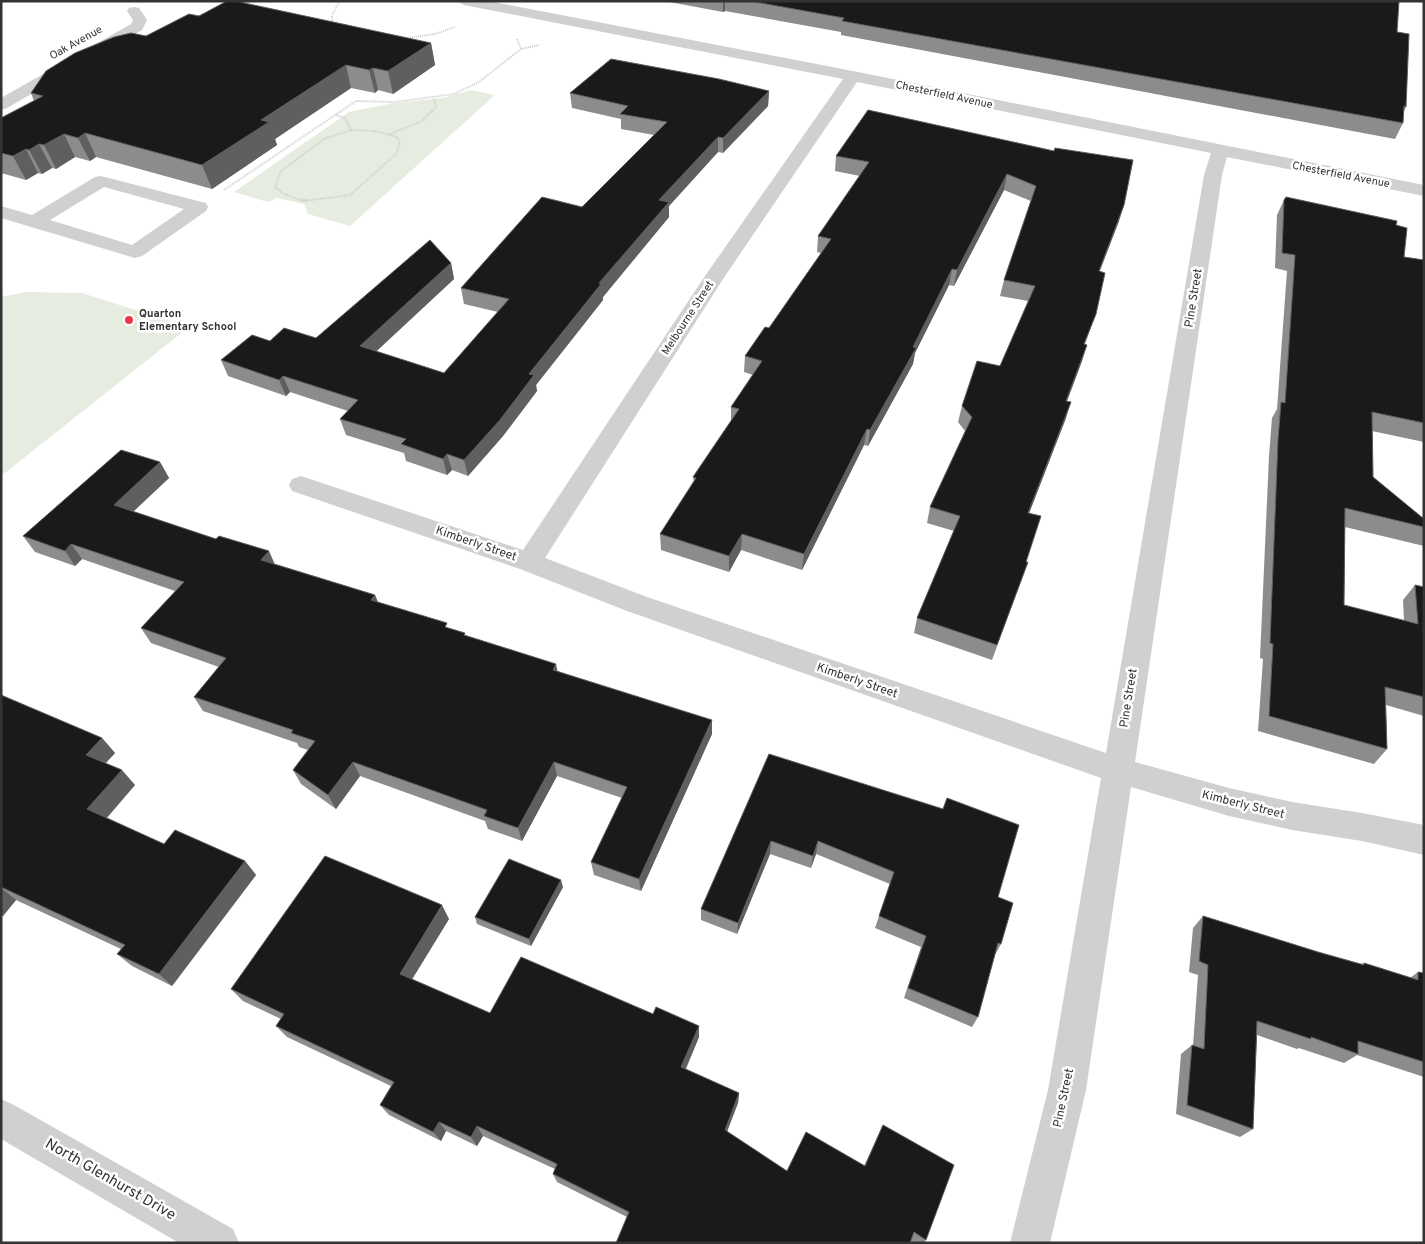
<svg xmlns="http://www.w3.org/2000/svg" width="1425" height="1244" font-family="Overpass,sans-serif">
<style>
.green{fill:#e6ecdf}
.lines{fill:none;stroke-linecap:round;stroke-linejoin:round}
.path-far1{stroke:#cdcdcd;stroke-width:2;stroke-dasharray:1 1;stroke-linecap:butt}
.path{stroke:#cdcdcd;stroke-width:2.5;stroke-dasharray:2 2;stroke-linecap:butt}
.minor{fill:#d0d0d0;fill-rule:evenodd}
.wall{fill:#8c8c8c}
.shaded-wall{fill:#5f5f5f}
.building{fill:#1a1a1a;stroke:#5f5f5f}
.poi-dot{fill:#e63946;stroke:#fff;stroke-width:2}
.labels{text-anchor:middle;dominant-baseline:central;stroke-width:5;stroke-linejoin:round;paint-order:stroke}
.far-street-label{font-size:11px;fill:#333;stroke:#fff}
.far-poi-label{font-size:11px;font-weight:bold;fill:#333;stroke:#fff;text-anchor:start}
.street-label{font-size:12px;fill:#333;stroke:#fff}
.near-street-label{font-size:15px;fill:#333;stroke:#fff}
</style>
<rect width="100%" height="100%" fill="#fff"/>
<g class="green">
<polygon points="471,90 495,95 350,226 308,214 304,204 277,198 268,202 234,192 349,112 394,103 443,98"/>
<polygon points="26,292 82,293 189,327 1,476 1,297"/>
</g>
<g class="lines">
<g class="path-far1">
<polyline points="332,25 332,15 340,1"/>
<polyline points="408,38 435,34 455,27"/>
<polyline points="517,39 521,49 539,45"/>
<polyline points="336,115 345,118 351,130"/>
<polygon points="351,130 375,131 397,137 400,143 396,154 350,195 303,201 284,194 275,187 281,171 324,139"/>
<polyline points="390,134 422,121 436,107 434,98"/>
<polyline points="224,190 356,101 395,102 454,94 479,82 521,49"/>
</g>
<polyline class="path" points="301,200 308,200"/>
<g class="minor">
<path d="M457 1H488L853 71 1424 185V196L1227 157 1222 175 1135 762 1229 788 1292 802 1362 813 1424 825V855L1362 841 1292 830 1229 816 1131 787 1086 1090 1050 1243H1010L1048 1090 1101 778 627 611 520 569 292 491 289 485 292 479 301 476 523 550 705 276 843 79 464 5ZM857 82 1211 153 1204 175 1106 753 647 597 545 558 725 276Z"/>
<polygon points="134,7 139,8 147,20 142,30 7,108 1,110 1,98 131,24 133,20 127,11 129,8"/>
<path d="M101 176 206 203 208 207 206 211 142 256 135 258 1 218V206L32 215 95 177ZM104 187 184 209 132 245 50 220Z"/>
<polygon points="1,1099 14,1105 233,1229 239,1243 179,1243 1,1139"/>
</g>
</g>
<g class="wall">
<polygon points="664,1 1399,1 1397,32 1406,107 1404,111 1403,123 1395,139 841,35 841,32 725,11 723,12"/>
<polygon points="199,16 431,43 435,65 393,94 378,90 375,93 351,88 275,139 277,145 212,189 96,157 90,161 75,157 56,169 52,168 42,174 38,173 26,180 1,173 1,118 34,101 31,93 146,36"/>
<polygon points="769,91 768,106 723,153 718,152 669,206 669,217 603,297 603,300 536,385 537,391 503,436 468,476 452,470 447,475 406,461 404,453 346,435 340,419 348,411 290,392 286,396 228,376 221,360 270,341 316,338 451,263 454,279 376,351 444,373 498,312 464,304 461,288 582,207 654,135 621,129 621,119 572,108 570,93"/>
<polygon points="868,110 1119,221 1100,271 1090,330 1085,344 1082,361 1067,401 1066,418 1029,513 1026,562 1028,562 992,660 914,633 917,618 954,531 927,523 930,507 965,431 958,422 962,406 1000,366 1028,301 1000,296 1004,280 1031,201 1004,190 954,286 949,285 915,353 913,364 868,446 864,445 802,570 741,550 729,572 661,550 660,534 694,482 693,477 731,421 731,407 753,375 744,372 745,356 769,328 821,253 817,252 818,236 860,176 835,171 836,156"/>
<polygon points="1284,200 1396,225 1404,257 1424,260 1424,442 1372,431 1373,477 1424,519 1424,546 1345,527 1344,605 1404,621 1403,600 1415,585 1424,587 1424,716 1386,705 1387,749 1374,764 1258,731 1263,659 1260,658 1269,456 1272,418 1277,409 1287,271 1275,268 1277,215"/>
<polygon points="160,462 169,478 133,512 275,564 375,595 378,602 449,628 466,636 558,671 712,734 641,891 594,875 591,862 622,798 557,776 522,841 488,829 485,821 360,776 336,809 301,784 293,770 308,750 299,747 297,743 203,711 194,697 219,667 151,643 141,628 175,591 82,559 75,566 35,552 23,536"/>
<polygon points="1,695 102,738 115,753 106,763 135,785 107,818 164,844 245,861 256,875 172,986 132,966 117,954 121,949 16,900 3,916 1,915"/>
<polygon points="769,754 998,897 1001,944 995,955 978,1017 972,1027 904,998 921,947 875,928 890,884 816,854 811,868 770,854 737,934 701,920 701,909"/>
<polygon points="563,887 531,946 477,924 475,917"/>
<polygon points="1203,916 1318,952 1361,964 1364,963 1410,978 1418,972 1424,973 1424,1077 1357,1055 1344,1063 1299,1048 1297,1049 1257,1035 1253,1129 1240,1137 1176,1114 1181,1054 1192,1045 1193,1046 1198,975 1189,972 1193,928"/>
<polygon points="449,919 412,979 490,1013 653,1014 699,1026 699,1037 686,1069 739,1093 738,1103 727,1132 787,1171 864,1166 883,1125 926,1240 924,1243 914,1243 910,1241 627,1217 557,1182 553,1174 555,1169 483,1136 477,1146 446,1131 441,1141 389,1115 380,1105 391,1086 287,1037 276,1026 281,1019 243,1001 231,989"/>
</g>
<g class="shaded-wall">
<polygon points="723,1 725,1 725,11 723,12"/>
<polygon points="431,43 435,65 393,94 388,71"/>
<polygon points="346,65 351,88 275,139 277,145 212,189 202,165 261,120"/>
<polygon points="373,68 378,90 375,93 369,70"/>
<polygon points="769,91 768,106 723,153 723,138"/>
<polygon points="85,133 96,157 90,161 78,138"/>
<polygon points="64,134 75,157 56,169 44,145"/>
<polygon points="718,137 718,152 669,206 669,217 603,297 603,300 536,385 537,391 503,436 468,476 464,460 599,283 659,200"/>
<polygon points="39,144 52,168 42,174 29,150"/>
<polygon points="26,149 38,173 26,180 13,156"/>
<polygon points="1007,174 1004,190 954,286 957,270"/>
<polygon points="1124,205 1119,221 1093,287 1099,271"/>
<polygon points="451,263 454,279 365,362 360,346"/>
<polygon points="952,269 949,285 915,353 913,364 868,446 870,430"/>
<polygon points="1087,345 1082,361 1061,417 1066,401"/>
<polygon points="283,376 290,392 286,396 279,380"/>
<polygon points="1071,402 1066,418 1023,529 1028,513"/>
<polygon points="867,429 864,445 802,570 804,554"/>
<polygon points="447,454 452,470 447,475 443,459"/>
<polygon points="160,462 169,478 123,521 114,505"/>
<polygon points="742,534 741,550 729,572 729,556"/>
<polygon points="71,544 82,559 75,566 65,551"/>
<polygon points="269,551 276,567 261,560"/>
<polygon points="375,595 381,610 371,600"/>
<polygon points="556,664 559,679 553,670"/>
<polygon points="712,720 712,734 641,891 639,879"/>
<polygon points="102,738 115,753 99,770 86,755"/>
<polygon points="353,762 360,776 336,809 328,795"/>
<polygon points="554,762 557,776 522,841 518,828"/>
<polygon points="122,770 135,785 101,824 87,809"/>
<polygon points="771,841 770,854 737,934 738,923"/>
<polygon points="818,841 816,854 811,868 813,856"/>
<polygon points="245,861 256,875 172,986 159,974"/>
<polygon points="561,880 563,887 531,946 529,939"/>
<polygon points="1,888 16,900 3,916 1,914"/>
<polygon points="442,905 449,919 408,986 400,974"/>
<polygon points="699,1026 699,1037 682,1077 681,1067"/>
<polygon points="739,1093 738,1103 724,1139 725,1130"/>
<polygon points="439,1122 446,1131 441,1141 433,1132"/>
<polygon points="477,1126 483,1136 477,1146 471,1137"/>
</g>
<g class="building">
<polygon points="227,1 235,1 431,43 388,71 373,68 369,70 346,65 261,120 269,122 202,165 85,133 78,138 64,134 44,145 39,144 29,150 26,149 13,156 1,153 1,118 43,96 31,93 46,71 75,53 114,37 131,33 146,36 189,14 199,16"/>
<polygon points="750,1 1399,1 1397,32 1409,34 1406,107 1404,106 1403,123 842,21 844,18"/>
<polygon points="611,59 719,79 769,91 723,138 718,137 659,200 669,202 599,283 601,284 529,374 534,375 500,420 464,460 447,454 443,459 401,444 406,439 340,419 358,400 283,376 279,380 221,360 252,335 270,341 284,328 316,338 430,240 451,263 360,346 444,373 509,299 461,288 542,197 582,207 667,122 620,114 628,106 570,93"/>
<polygon points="868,110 1054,151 1055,148 1133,160 1124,205 1099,271 1105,273 1096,314 1084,344 1087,345 1066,401 1071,402 1028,513 1041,516 1026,562 1028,562 997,645 917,618 960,516 930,507 972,417 962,406 977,361 1000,366 1035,286 1004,280 1036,186 1007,174 957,270 952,269 913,347 916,348 870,430 867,429 804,554 742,534 729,556 660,534 696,478 693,477 739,409 731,407 762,361 745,356 765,327 769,328 831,239 818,236 869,162 836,156"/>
<polygon points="1286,197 1397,221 1396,225 1407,228 1404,257 1424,260 1424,423 1372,412 1373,477 1424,519 1424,527 1345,508 1344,605 1418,624 1415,585 1424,587 1424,697 1385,687 1387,749 1269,716 1273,644 1270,643 1278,440 1281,402 1285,403 1295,255 1282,253 1284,200"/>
<polygon points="121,450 160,462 114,505 216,539 219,536 269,551 261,560 375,595 371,600 447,623 445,627 465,633 464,635 556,664 553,670 712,720 639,879 591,862 627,787 554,762 518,828 484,816 487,810 353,762 328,795 293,770 315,741 291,733 293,730 194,697 226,658 141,628 184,582 71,544 65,551 23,536"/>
<polygon points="1,695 102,738 86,755 122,770 87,809 164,844 175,830 245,861 159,974 117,954 125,945 1,887"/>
<polygon points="769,754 943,809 947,798 1019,825 998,897 1013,903 1001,944 998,943 978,1017 908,988 926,936 879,916 894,872 818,841 813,856 771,841 738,923 701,909"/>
<polygon points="325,856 442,905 400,974 490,1013 521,957 653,1014 656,1007 699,1026 681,1067 739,1093 725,1130 787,1171 806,1132 865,1166 883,1125 954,1165 926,1240 914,1232 910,1243 616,1243 629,1212 553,1174 557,1164 477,1126 471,1137 439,1122 433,1132 380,1105 394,1082 276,1026 284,1014 231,989"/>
<polygon points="509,859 561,880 529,939 475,917"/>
<polygon points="1203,916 1318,952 1364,965 1364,963 1418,980 1418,972 1424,973 1424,1062 1358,1041 1358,1054 1311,1037 1311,1039 1257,1021 1253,1129 1187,1105 1192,1045 1204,1049 1208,965 1199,961"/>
</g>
<circle class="poi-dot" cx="129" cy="320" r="5"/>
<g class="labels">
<g class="far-street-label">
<text transform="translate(76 43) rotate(-29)">Oak Avenue</text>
<text transform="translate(944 95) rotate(12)">Chesterfield Avenue</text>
<text transform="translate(1341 175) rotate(11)">Chesterfield Avenue</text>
<text transform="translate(688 318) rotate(-57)">Melbourne Street</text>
</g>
<g class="far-poi-label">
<text x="139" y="314">Quarton<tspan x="139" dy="13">Elementary School</tspan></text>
</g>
<g class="street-label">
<text transform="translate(1194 298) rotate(-81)">Pine Street</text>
<text transform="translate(476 544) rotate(19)">Kimberly Street</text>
<text transform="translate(857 681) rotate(19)">Kimberly Street</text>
<text transform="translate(1129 698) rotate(-81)">Pine Street</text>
<text transform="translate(1243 805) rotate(14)">Kimberly Street</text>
<text transform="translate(1064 1098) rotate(-78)">Pine Street</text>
</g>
<g class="near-street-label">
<text transform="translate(110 1180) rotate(30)">North Glenhurst Drive</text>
</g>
</g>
<rect width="1425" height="1244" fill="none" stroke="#333333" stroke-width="5"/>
</svg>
